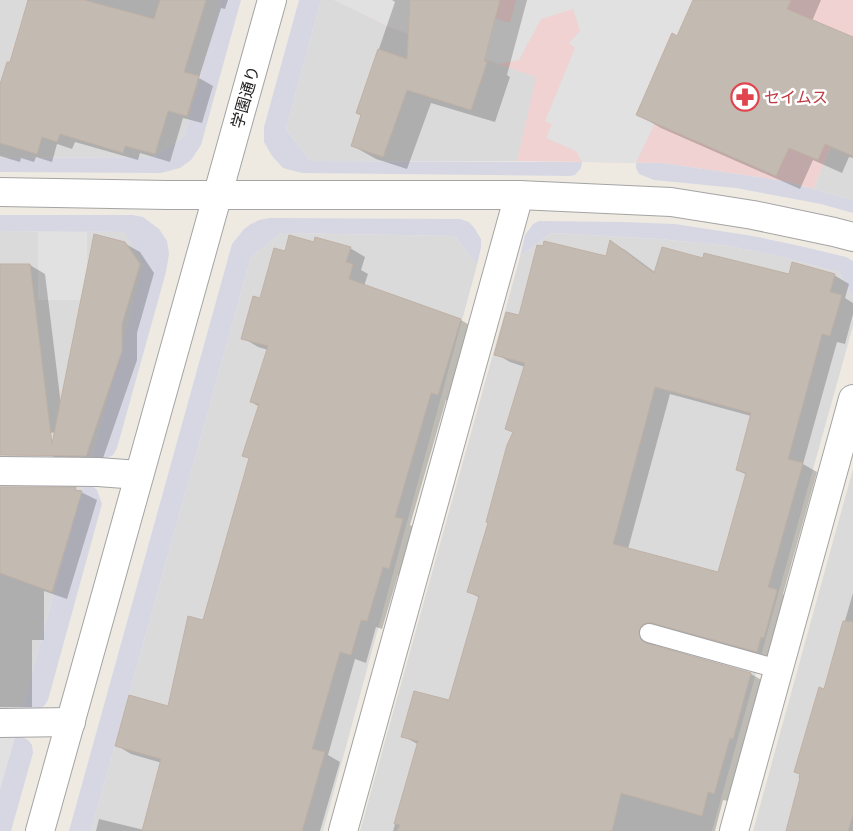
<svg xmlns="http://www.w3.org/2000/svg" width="853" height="831" font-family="'IBM Plex Sans','Noto Sans JP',sans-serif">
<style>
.residential{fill:#dbdada}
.commercial{fill:#efd2d1}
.parking{fill:#e1e1e1}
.plaza{fill:#d7d7e4}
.shadow{fill:#0003;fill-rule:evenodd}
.building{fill:#c3bab2;stroke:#c0b1a5;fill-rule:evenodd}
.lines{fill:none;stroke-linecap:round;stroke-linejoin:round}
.service-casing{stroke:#a4a4a4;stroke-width:20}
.minor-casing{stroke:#a4a4a4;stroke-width:30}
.tertiary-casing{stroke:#a4a4a4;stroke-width:30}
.service{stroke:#fff;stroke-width:18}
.minor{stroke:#fff;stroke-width:28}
.tertiary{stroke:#fff;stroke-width:28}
.labels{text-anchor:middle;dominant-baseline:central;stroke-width:5;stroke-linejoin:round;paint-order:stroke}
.street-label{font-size:16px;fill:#1d1d1d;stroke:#fff}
.health-label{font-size:16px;fill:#be3a42;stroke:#fff;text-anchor:start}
</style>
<rect width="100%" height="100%" fill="#eeeae2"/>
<g class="residential">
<polygon points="0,0 221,0 184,137 153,157 0,158"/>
<polygon points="321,0 334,0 392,28 537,77 517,161 310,161 286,129"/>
<polygon points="853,95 853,200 813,189"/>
<polygon points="0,231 124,232 145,264 91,460 0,459"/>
<polygon points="281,233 455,236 477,265 323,831 91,831 251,257"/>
<polygon points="551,233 659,239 729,246 782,257 839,272 853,297 853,326 712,831 360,831 520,257"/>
<polygon points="853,469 853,831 753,831"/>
<polygon points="0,483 84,483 22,709 0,709"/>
</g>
<polygon class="commercial" points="334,0 853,0 853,95 813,189 784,181 663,163 517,161 536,77 392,28"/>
<g class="parking">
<polygon points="334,0 410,0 410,3 495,18 510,23 516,0 693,0 677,36 671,33 636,115 655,123 636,163 582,162 576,151 546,138 552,124 545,121 575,48 569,43 580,31 573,9 541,19 519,60 499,64 392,28"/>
<rect x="38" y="231" width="49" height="69"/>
<polygon points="0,734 16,734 0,789"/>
</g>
<g class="plaza">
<polygon points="221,0 241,0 201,145 191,160 180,168 161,173 0,172 0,158 153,157 184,137"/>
<polygon points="299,0 321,0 286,129 310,161 582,162 581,168 575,175 570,176 302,173 283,168 272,156 264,142 264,127"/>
<polygon points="636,163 663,163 784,181 853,200 853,213 821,204 736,188 654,180 639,174 636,168"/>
<polygon points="0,215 133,215 143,217 159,229 167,241 169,254 166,272 117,448 113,455 107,458 91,460 144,264 124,232 0,231"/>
<polygon points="270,218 460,219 469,222 475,229 481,239 481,248 477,265 455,236 281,233 251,257 91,831 69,831 232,244 244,229 251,224 259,220"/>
<polygon points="539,221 622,222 675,224 753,236 800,246 846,257 853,261 853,297 839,272 782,257 729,246 659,239 551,233 520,257 525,235 533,224"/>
<polygon points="84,483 90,484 97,490 102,504 48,700 45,705 41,708 35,710 22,709"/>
<polygon points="16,734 28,740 32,745 33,753 11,831 0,831 0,789"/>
</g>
<g class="shadow">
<polygon points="29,0 228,0 225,9 221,8 199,78 213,86 202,123 183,118 170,162 140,153 138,160 75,142 72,149 57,144 52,162 36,157 34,162 21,158 20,162 0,156 0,88 10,64"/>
<polygon points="392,0 527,0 507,75 510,77 495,122 431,103 407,169 376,159 353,146 362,116 357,113 395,2"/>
<polygon points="694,0 821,0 812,21 853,39 853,158 849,157 842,173 813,160 800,189 661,128 638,115 678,37"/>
<path d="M611 242 625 250 656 273 704 259 790 276 834 275 849 284 845 298 853 303V314L845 344 837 342 803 464 817 472 783 594 792 599 772 660 653 639 655 647 751 674 765 682 728 801 723 800 715 831H393L419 745 403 736 450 702 480 598 469 592 514 433 506 429 525 367 510 362 496 354 520 317 607 258ZM670 394 751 416 737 470 747 475 719 574 628 549Z"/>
<polygon points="124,243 140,252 154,273 137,333 137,360 101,464 66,464 51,455 56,433 0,428 0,266 30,265 45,274 61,405"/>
<polygon points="315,243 350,248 365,257 361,270 368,274 364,286 461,320 476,329 454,403 446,400 410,525 417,529 404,577 398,575 382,629 376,627 366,663 355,659 328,755 340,762 320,831 96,831 99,819 144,830 162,763 131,754 116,745 169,708 203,621 250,459 244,455 260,407 251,402 268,350 258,347 243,338 286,252"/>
<polygon points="75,489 97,500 67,599 44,591 44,640 32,640 32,707 0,707 0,514"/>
<polygon points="853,593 853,831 787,831 801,775 796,772 825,690"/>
</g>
<g class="building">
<polygon points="28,0 84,0 154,19 160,0 206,0 184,72 199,76 187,116 168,111 155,154 125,146 123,153 60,134 57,142 42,137 37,154 0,143 0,84 7,62 10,62"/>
<polygon points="410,0 500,0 484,61 487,62 471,110 407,90 383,157 351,146 361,115 356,113 378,49 407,59"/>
<polygon points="693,0 791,0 787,9 853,37 853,156 825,144 818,160 789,148 776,176 636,115 672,33 677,36"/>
<polygon points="94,234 125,242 140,264 122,324 122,351 86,456 0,455 0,264 30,264 52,444"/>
<polygon points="289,235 314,242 315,237 351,247 346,262 353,264 349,279 461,319 438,395 431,393 395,517 403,519 389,569 383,567 367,621 361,620 351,655 340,652 312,749 325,752 302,831 142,831 161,759 115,746 129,695 168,706 188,616 203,620 249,458 242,456 259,404 250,402 268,346 241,339 253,296 260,298 274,248 285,251"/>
<path d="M610 240 654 273 662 247 703 258 704 253 789 274 792 262 835 274 830 292 842 295 830 336 822 334 788 459 803 463 768 587 777 590 764 638 761 637 757 652 652 623H647L642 625 639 631 641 640 646 643 751 673 733 739 730 738 714 794 708 792 702 816 621 793 612 831H397L400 825 394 824 418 741 401 737 414 691 449 700 479 596 467 592 488 523 486 522 507 445 513 432 505 429 525 363 494 355 506 312 519 315 537 245 543 246 544 241 606 256ZM655 387 751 413 736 470 746 473 718 572 613 544Z"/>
<polygon points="0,487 76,487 75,490 82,491 52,592 0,573"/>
<polygon points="843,621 853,622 853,815 848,831 786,831 800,778 799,778 800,774 794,772 819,687 824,689"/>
</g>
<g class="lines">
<g class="service-casing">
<polyline id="service" points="649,633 778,669"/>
</g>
<g class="minor-casing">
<g id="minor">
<polyline points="0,471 98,472 139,475"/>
<polyline points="0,723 71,722"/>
<polyline points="343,831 519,195"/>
<polyline points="734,831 853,399"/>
</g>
</g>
<g class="tertiary-casing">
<g id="tertiary">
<polyline points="0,192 167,195 519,195 671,202 753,215 834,232 853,237"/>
<polyline points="40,831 272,0"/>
</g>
</g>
<use href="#service" class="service"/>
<use href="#minor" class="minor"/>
<use href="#tertiary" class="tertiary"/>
</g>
<defs>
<g id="pharmacy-ring" transform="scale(1.4375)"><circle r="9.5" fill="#fff" stroke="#e0444e" stroke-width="1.5"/><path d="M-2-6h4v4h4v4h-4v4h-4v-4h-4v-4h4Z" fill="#e0444e"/></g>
</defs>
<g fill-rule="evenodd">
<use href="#pharmacy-ring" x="745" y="97"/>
</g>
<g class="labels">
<g class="street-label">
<text transform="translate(245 97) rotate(-74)">学園通り</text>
</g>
<g class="health-label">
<text x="764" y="97">セイムス</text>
</g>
</g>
</svg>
